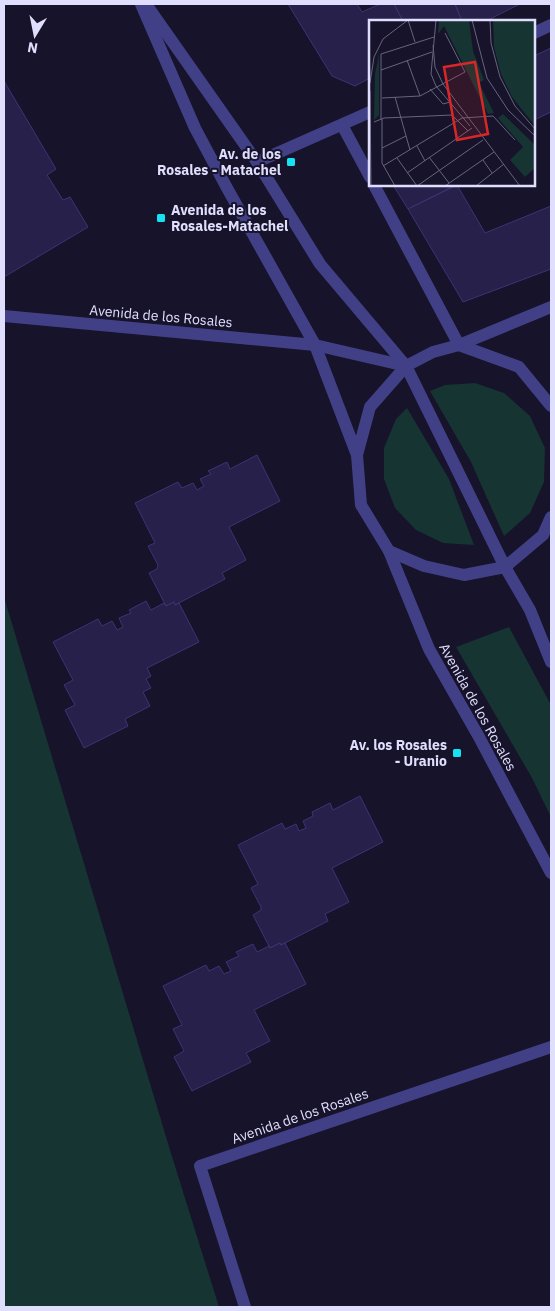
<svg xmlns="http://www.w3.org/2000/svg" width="555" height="1311" font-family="'IBM Plex Sans',sans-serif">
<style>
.green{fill:#163432}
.building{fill:#27204a;stroke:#3e3375}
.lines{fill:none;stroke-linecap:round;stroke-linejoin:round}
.minor{stroke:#414086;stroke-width:12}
.tertiary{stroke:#414086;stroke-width:12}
.poi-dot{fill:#15e2f2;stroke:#16132a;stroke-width:2}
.labels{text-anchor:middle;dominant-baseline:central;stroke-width:4;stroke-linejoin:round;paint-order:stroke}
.poi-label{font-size:14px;font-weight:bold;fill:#e0defd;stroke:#16132a;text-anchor:end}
.street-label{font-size:14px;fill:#e0defd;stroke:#16132a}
.inset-road{fill:none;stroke:#67647e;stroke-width:1}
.view{fill:#d62828;fill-opacity:0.15;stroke:#d62828;stroke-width:2.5}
.inset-edge{fill:none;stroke:#e0defd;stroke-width:2.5}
</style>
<rect width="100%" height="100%" fill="#16132a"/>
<g class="green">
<polygon points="475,383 504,393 530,416 545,448 544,482 530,513 504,536 471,462 430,391 445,385"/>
<polygon points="407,408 449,479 474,545 443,543 416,530 395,508 384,479 384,448 396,419"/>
<polygon points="4,597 170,1150 219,1307 4,1307 4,930 5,929 4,923"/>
<polygon points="509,627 551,705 551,817 532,778 456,647"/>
</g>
<g class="building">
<polygon points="288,4 357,4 362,12 380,4 394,4 403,21 370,21 370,78 355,86 332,76"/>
<polygon points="394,4 455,4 462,21 403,21"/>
<polygon points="455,4 520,4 486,21 462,21"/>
<polygon points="551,48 551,112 534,120 534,56"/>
<polygon points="4,81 56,169 47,175 63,200 70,197 88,227 4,277"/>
<polygon points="393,185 456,185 408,209"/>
<polygon points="457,185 485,233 551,206 551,269 463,302 408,209"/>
<polygon points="257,455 280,501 229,527 246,560 222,573 225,579 175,605 174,602 166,606 149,573 157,569 158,565 148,546 155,543 135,503 178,482 182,488 193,483 197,490 204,486 200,479 211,474 208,471 227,462 230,469"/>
<polygon points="146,601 151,610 164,603 166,606 174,602 175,605 179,603 199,642 147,668 151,676 146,679 151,688 143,692 150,706 125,719 128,726 84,748 65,710 75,705 64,685 73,680 53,642 98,619 102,626 112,621 117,630 123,627 119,618 131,613 129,610"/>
<polygon points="360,796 383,842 332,868 349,902 325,914 328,921 281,945 280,943 270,948 253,915 261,910 261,907 251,888 258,884 238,845 282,823 285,829 296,824 299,831 306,828 303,821 313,816 312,812 330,803 333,810"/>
<polygon points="280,943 281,945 285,943 306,984 254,1010 270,1041 246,1053 251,1062 192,1091 174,1057 184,1051 173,1029 182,1025 163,986 206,965 209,971 219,966 224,974 231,971 226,962 239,956 236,952 253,944 257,952 269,946 270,948"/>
</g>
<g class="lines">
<g class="minor">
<polyline points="534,33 551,25"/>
<polyline points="342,125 370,177"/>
<polyline points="257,162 370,112"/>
<polyline points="374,185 459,345 519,367 551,406"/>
<polyline points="4,316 315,345 406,366"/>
<polyline points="357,455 370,407 406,366 433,352 459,345 551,307"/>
<polyline points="389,551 424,566 464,575 505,567 543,535 551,517"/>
<polyline points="245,1307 200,1166 551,1047"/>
</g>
<g class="tertiary">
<polyline points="141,4 195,128 227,188 315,345 357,455 361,505 389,551 429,649 479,737 551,873"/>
<polyline points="148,7 257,162 320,264 406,366 505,567 530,610 551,662"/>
</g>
</g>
<g class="poi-dot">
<rect x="286" y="157" width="10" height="10" rx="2.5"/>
<rect x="156" y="213" width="10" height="10" rx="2.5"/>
<rect x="452" y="748" width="10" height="10" rx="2.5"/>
</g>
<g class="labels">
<g class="poi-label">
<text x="281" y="154">Av. de los<tspan x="281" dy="16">Rosales - Matachel</tspan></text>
<text x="171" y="210" text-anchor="start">Avenida de los<tspan x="171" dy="16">Rosales-Matachel</tspan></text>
<text x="447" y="745">Av. los Rosales<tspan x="447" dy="16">- Uranio</tspan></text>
</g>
<g class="street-label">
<text transform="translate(161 316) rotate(5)">Avenida de los Rosales</text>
<text transform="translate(478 707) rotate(61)">Avenida de los Rosales</text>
<text transform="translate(300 1116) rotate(-19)">Avenida de los Rosales</text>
</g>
</g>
<g transform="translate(369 20)">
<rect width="166" height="166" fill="#16132a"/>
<path d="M70 0H100L104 31 115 60 110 63 125 93 119 94 75 6 69 14ZM124 0H166V106L143 77 132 54 125 27ZM10 34V95L5 100 6 54ZM134 94 166 125V148L156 157 141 140 154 127 129 98Z" fill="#163432"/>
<path class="inset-road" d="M39 0 46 22M67 0 62 54 67 66 101 106M103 0 118 58 139 90 167 117M121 0 122 23 131 57 146 86 167 110M64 25 66 47 74 64 151 166M38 40 51 76M12 50 63 32M1 63 5 37 14 19 39 0M61 69 74 84 81 82M1 71 2 166M26 77 41 130M13 78 51 76 96 52 76 13M83 95 99 111M12 99V34L65 17M13 99V143L26 166M5 102 15 98 83 95M48 126 56 141M13 128 37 116M60 137 80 163M28 138 48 166M114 140 123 153M14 146 93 98 124 96 146 120M38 153 103 108M48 166 114 120M76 166 125 132M107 166 135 144"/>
<path class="view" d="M106 42 119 114 88 120 75 47Z"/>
<rect width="166" height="166" class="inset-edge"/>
</g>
<rect width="555" height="1311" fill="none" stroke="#e0defd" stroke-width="10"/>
<g transform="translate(35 35) rotate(190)" stroke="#16132a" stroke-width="4" paint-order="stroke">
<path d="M0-4L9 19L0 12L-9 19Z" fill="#e0defd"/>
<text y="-8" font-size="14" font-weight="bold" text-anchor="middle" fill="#e0defd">N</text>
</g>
</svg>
